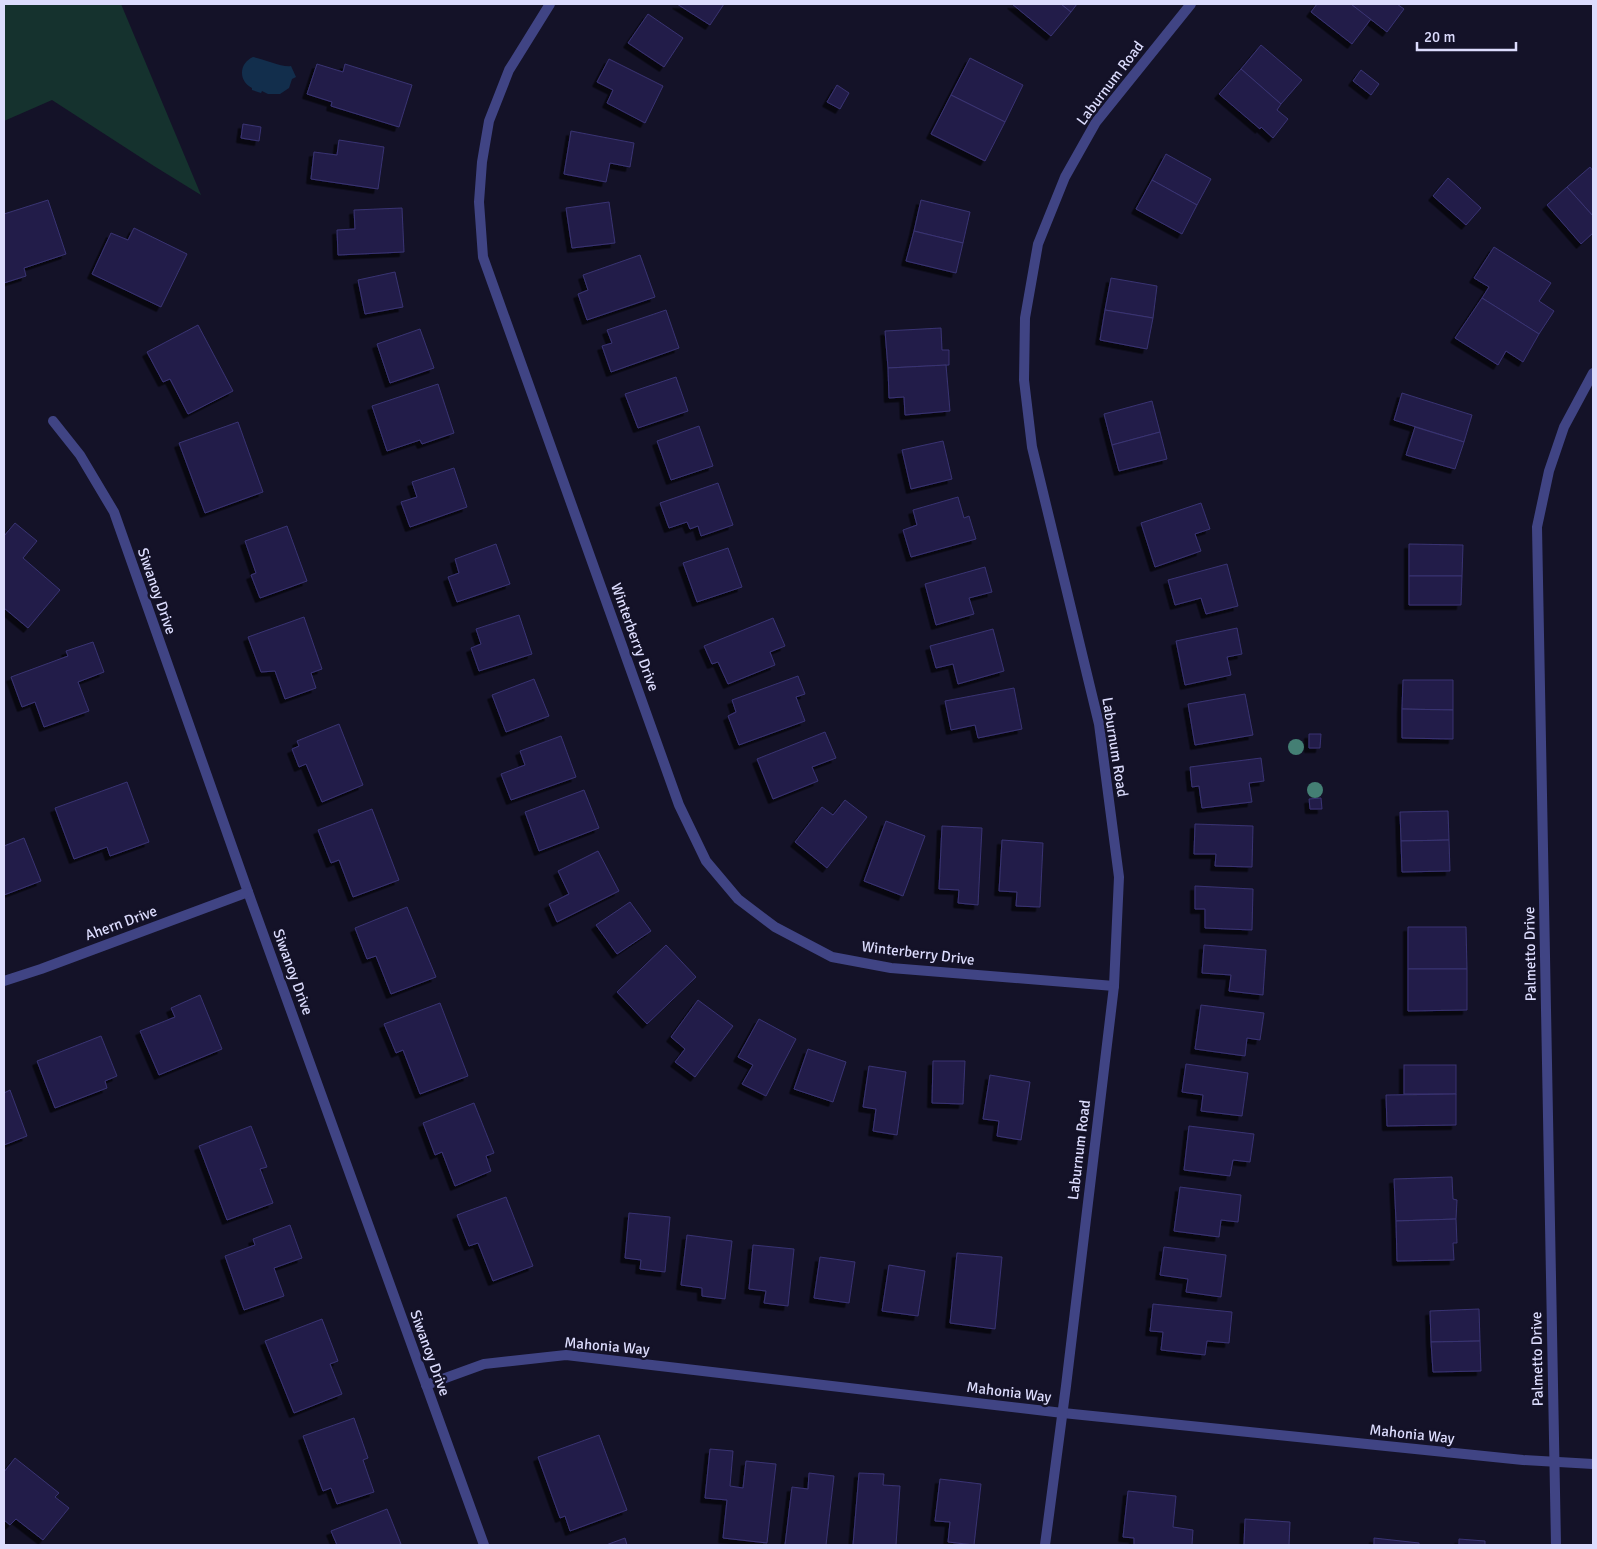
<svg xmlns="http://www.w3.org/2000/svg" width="1597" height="1549" font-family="Signika,sans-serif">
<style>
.green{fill:#15322e}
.water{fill:#122e4c}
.building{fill:#241f48;stroke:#393373;filter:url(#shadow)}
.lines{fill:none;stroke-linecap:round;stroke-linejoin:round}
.street{stroke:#404484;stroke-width:10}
.tree{fill:#447f74}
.labels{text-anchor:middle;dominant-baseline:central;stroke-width:5;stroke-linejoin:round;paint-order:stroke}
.street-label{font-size:15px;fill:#dcdcfd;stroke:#141228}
</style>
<defs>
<filter id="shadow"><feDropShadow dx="-4.5" dy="4.5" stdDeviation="0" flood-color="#0009"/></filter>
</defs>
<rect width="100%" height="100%" fill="#141228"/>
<polygon class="green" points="4,4 121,4 201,195 154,166 52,100 4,121"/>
<path class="water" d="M253 57C263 59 284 68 291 66L296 77 292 79 289 88 280 94H268L262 91 261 93 252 90V88C238 81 239 63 253 57Z"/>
<g class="building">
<polygon points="677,4 724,4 710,25"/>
<polygon points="1012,4 1061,4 1071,12 1051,36"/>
<polygon points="1061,4 1077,4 1071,12"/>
<polygon points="1317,4 1351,4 1371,19 1352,44 1311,12"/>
<polygon points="1351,4 1397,4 1404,9 1387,32"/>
<polygon points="648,14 683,38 664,67 628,43"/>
<polygon points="1261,45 1302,80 1281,104 1241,69"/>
<polygon points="970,58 1023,85 1005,122 951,95"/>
<polygon points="609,59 663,86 645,123 607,103 613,90 597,82"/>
<polygon points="317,64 343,72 345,64 412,85 399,127 331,106 332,102 307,94"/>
<polygon points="1241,69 1281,104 1277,110 1288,119 1273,138 1261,127 1260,129 1219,94"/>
<polygon points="1361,70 1379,84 1371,95 1353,81"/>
<polygon points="837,85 849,93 840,109 827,102"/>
<polygon points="951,95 1005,122 985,161 931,134"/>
<polygon points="243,124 261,127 259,141 241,138"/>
<polygon points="571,131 634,143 630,167 610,163 606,182 564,174"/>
<polygon points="339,140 384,147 378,189 311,179 314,152 337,155"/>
<polygon points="1166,154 1211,179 1197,205 1152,180"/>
<polygon points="1590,167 1593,171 1593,216 1567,187"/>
<polygon points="1448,178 1481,208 1466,225 1433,196"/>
<polygon points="1152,180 1197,205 1182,234 1136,209"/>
<polygon points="1567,187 1593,216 1593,233 1581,244 1547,205"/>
<polygon points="48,200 66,254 24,268 26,276 4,283 4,214"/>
<polygon points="921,200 970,212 963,243 914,231"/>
<polygon points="609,202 615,243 572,248 566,208"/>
<polygon points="402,208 404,252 338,255 337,230 355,229 354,210"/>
<polygon points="134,228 187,254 161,307 92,274 111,233 128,240"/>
<polygon points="914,231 963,243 956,273 906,261"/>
<polygon points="1494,247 1551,283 1539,301 1554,311 1539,334 1482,298 1489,287 1474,278"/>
<polygon points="640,255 655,297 587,320 578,294 588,290 583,275"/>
<polygon points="395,272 403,307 365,314 358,280"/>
<polygon points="1111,278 1157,286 1153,318 1105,310"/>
<polygon points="1482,298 1539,334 1523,362 1506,351 1498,365 1455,338"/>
<polygon points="666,310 679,348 611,372 602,346 612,343 607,330"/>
<polygon points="1105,310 1153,318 1147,349 1100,340"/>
<polygon points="198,325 233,391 188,414 170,379 163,382 147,352"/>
<polygon points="941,328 942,350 949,350 949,365 888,368 885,331"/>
<polygon points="420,329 434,368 390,383 377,344"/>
<polygon points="946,365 950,411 905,415 904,397 889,398 888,368"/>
<polygon points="676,377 688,411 638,428 625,394"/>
<polygon points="438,384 454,433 422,444 420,440 387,451 372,406"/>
<polygon points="1402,393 1472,415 1464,442 1394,420"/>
<polygon points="1152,401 1160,432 1112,445 1104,414"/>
<polygon points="238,422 263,492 205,513 179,443"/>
<polygon points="699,426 713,466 671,480 657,441"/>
<polygon points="1415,427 1464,442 1455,469 1406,455"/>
<polygon points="1160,432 1167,459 1119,471 1112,445"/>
<polygon points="943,441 952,479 911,489 902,450"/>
<polygon points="454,468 467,507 410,527 401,502 417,497 412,482"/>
<polygon points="718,483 733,525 701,536 698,526 690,529 687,522 669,528 660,503"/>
<polygon points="958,497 964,518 969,516 976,539 911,557 903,530 917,525 913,510"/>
<polygon points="1201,503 1210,529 1195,534 1201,551 1155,567 1141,523"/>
<polygon points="15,523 37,541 23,558 60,590 28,628 4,608 4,536"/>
<polygon points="287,526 307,581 260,598 251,575 256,573 245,541"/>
<polygon points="496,544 510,584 457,602 448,577 459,573 455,559"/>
<polygon points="1409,544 1463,545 1462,576 1409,576"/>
<polygon points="728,548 742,587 697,602 683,563"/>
<polygon points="1227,564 1238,606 1206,614 1201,598 1175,605 1168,580"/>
<polygon points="985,567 992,592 969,598 974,614 936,625 925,584"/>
<polygon points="1409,576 1462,576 1461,605 1409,605"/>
<polygon points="519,615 532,654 479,671 471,648 481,644 476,629"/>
<polygon points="304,617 322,669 311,673 316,688 285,699 275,671 261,672 248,637"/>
<polygon points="773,618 785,646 770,652 775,665 728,684 718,662 712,664 704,646"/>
<polygon points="1237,628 1242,654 1227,657 1231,675 1185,685 1176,641"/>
<polygon points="993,629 1004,671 958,684 953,664 936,668 930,646"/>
<polygon points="93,642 104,672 78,682 89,711 44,727 35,702 22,707 11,677 68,656 66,651"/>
<polygon points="798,676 805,694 796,697 805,721 739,745 728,716 736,712 732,700"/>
<polygon points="534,679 549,716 506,732 492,695"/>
<polygon points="1403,680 1453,680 1453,710 1402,709"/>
<polygon points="1014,688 1022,729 978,738 975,725 951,730 945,701"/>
<polygon points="1245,694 1253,735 1195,745 1188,704"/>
<polygon points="1402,709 1453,710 1453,739 1402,738"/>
<polygon points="339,724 363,785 322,802 306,764 299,767 292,749 299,746 297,741"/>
<polygon points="825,732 836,758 812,767 818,781 773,799 757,759"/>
<polygon points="1309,734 1321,734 1320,748 1309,748"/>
<polygon points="561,736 576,777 511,800 501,774 525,765 520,751"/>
<polygon points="1261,758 1264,781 1249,783 1252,802 1202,808 1199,786 1192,787 1190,767"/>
<polygon points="127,782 149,842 110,856 107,847 74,859 55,808"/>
<polygon points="584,790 599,828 539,851 525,812"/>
<polygon points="1321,798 1322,809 1310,809 1309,799"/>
<polygon points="845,800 867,817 827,868 795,842 822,807 833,815"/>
<polygon points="372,809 399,880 353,897 339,860 331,863 318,830"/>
<polygon points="1448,811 1449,840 1401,841 1400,812"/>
<polygon points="886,821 925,836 903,896 864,881"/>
<polygon points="1195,824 1253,826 1252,867 1215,866 1216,854 1194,854"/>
<polygon points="942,826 982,828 978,905 958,903 959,890 939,889"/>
<polygon points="24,838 41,881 4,895 4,846"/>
<polygon points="1002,840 1043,843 1040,907 1016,906 1017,892 999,891"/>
<polygon points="1449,840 1450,871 1402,872 1401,841"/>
<polygon points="598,851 619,891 557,922 549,904 569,894 558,871"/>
<polygon points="1195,886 1253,889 1252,930 1205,928 1205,909 1195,909"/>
<polygon points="630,902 651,931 617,954 596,925"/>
<polygon points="407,907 436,977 391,994 376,956 367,959 355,928"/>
<polygon points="1408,927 1466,927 1467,969 1408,969"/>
<polygon points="666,945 696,977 647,1024 617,992"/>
<polygon points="1204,945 1266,950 1263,995 1229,991 1231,975 1202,973"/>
<polygon points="1408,969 1467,969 1467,1010 1408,1011"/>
<polygon points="200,995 222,1049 159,1075 140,1031 175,1017 171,1008"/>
<polygon points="698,1000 733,1026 695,1077 675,1062 685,1049 671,1037"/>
<polygon points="440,1003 468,1076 420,1094 403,1050 396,1053 384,1024"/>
<polygon points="1201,1005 1264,1013 1260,1040 1247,1038 1245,1056 1195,1049"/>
<polygon points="759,1019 796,1039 766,1096 742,1084 753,1065 738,1057"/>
<polygon points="101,1036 117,1076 105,1081 107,1088 55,1108 37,1061"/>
<polygon points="808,1049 846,1062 833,1102 794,1089"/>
<polygon points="933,1061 965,1061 963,1104 932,1103"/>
<polygon points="1186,1064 1248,1073 1242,1116 1201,1111 1203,1095 1182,1092"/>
<rect x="1404" y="1065" width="52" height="29"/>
<polygon points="869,1066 906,1072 897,1135 873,1131 876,1109 863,1107"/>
<polygon points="990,1075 1030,1082 1021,1140 997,1136 999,1121 983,1119"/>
<polygon points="10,1090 27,1136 4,1145 4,1093"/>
<polygon points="1456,1094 1456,1125 1387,1126 1386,1095"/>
<polygon points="474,1103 494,1153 486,1156 491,1171 455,1186 442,1152 435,1155 423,1123"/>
<polygon points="251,1126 267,1167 260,1169 273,1203 227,1220 199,1146"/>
<polygon points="1189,1126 1254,1134 1250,1162 1233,1160 1230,1176 1184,1170"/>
<polygon points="1452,1177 1453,1199 1457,1200 1456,1219 1396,1221 1394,1179"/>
<polygon points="1180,1187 1241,1195 1238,1222 1221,1220 1219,1237 1174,1231"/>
<polygon points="506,1197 533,1266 493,1281 478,1243 469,1246 457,1215"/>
<polygon points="629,1213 670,1217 665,1272 640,1269 641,1260 625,1258"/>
<polygon points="1456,1219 1457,1243 1453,1243 1454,1260 1397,1261 1396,1221"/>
<polygon points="290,1225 302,1258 274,1268 284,1296 244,1310 225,1256 255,1245 253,1239"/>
<polygon points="687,1235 732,1241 725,1299 702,1296 702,1288 681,1285"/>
<polygon points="753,1245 794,1249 788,1306 764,1303 766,1291 749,1289"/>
<polygon points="1164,1247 1226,1255 1221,1297 1186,1292 1188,1279 1160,1275"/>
<polygon points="957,1253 1002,1257 995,1329 950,1323"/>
<polygon points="820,1257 855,1262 849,1303 814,1298"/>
<polygon points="889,1265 925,1271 918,1316 882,1311"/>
<polygon points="1153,1304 1232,1312 1229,1343 1207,1341 1205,1355 1161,1350 1163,1332 1150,1331"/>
<polygon points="1479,1309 1480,1341 1431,1342 1430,1311"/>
<polygon points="322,1319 338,1361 330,1364 342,1394 294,1413 265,1341"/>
<polygon points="1480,1341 1481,1371 1433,1372 1431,1342"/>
<polygon points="354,1418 368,1458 363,1460 374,1492 337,1504 331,1488 323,1491 303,1436"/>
<polygon points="599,1435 627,1510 570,1531 565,1516 560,1518 538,1457"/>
<polygon points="710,1449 733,1451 730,1486 743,1488 746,1461 776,1464 767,1543 723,1538 727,1500 705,1498"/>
<polygon points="15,1458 59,1493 55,1497 69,1508 43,1540 16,1519 10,1525 4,1520 4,1472"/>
<polygon points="809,1473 834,1476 826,1545 785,1545 792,1487 808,1489"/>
<polygon points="859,1473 884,1474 883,1485 900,1486 896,1545 853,1545"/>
<polygon points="940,1479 981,1484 974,1545 948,1542 950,1522 935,1521"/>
<polygon points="1128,1491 1176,1496 1173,1527 1193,1530 1192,1545 1134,1545 1134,1538 1123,1537"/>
<polygon points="387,1509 401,1544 397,1545 337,1545 331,1531"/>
<polygon points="1245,1519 1290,1522 1289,1545 1244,1545"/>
<polygon points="625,1538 627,1545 606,1545"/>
<polygon points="1374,1538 1419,1543 1419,1545 1374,1545"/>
<polygon points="1459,1539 1485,1541 1485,1545 1459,1545"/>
</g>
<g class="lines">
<g class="street">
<polyline points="550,4 509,70 489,121 482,162 479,202 483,257 679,805 706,861 738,899 775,927 832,957 891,968 1114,986"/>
<polyline points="53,421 80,455 114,512 248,892 484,1545"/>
<polyline points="4,981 41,969 248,892"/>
<polyline points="426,1385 484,1364 566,1355 1063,1413 1523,1460 1593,1464"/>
<polyline points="1045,1545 1066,1386 1114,986 1119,877 1099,724 1032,447 1024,380 1025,318 1038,244 1065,177 1096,122 1191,4"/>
<polyline points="1556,1545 1537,527 1549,471 1564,427 1593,373"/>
</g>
</g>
<g class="tree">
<circle cx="1296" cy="747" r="8"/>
<circle cx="1315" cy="790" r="8"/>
</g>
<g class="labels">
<g class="street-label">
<text transform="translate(1110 83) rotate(-53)">Laburnum Road</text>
<text transform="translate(157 591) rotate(71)">Siwanoy Drive</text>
<text transform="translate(635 637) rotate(70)">Winterberry Drive</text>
<text transform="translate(1115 747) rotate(81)">Laburnum Road</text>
<text transform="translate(121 923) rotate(-20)">Ahern Drive</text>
<text transform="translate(918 953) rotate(7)">Winterberry Drive</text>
<text transform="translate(1530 954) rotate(-91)">Palmetto Drive</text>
<text transform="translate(293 972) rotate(70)">Siwanoy Drive</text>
<text transform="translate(1079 1150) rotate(-83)">Laburnum Road</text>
<text transform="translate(607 1346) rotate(5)">Mahonia Way</text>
<text transform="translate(430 1353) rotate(70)">Siwanoy Drive</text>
<text transform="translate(1537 1359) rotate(-91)">Palmetto Drive</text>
<text transform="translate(1009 1392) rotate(7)">Mahonia Way</text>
<text transform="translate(1412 1434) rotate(6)">Mahonia Way</text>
</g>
</g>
<rect width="1597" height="1549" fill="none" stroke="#dcdcfd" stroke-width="10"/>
<path d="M1417 42v8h99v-8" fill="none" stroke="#dcdcfd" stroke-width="2.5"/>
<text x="1424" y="42" font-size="15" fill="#dcdcfd" stroke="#141228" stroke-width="4" paint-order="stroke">20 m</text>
</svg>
